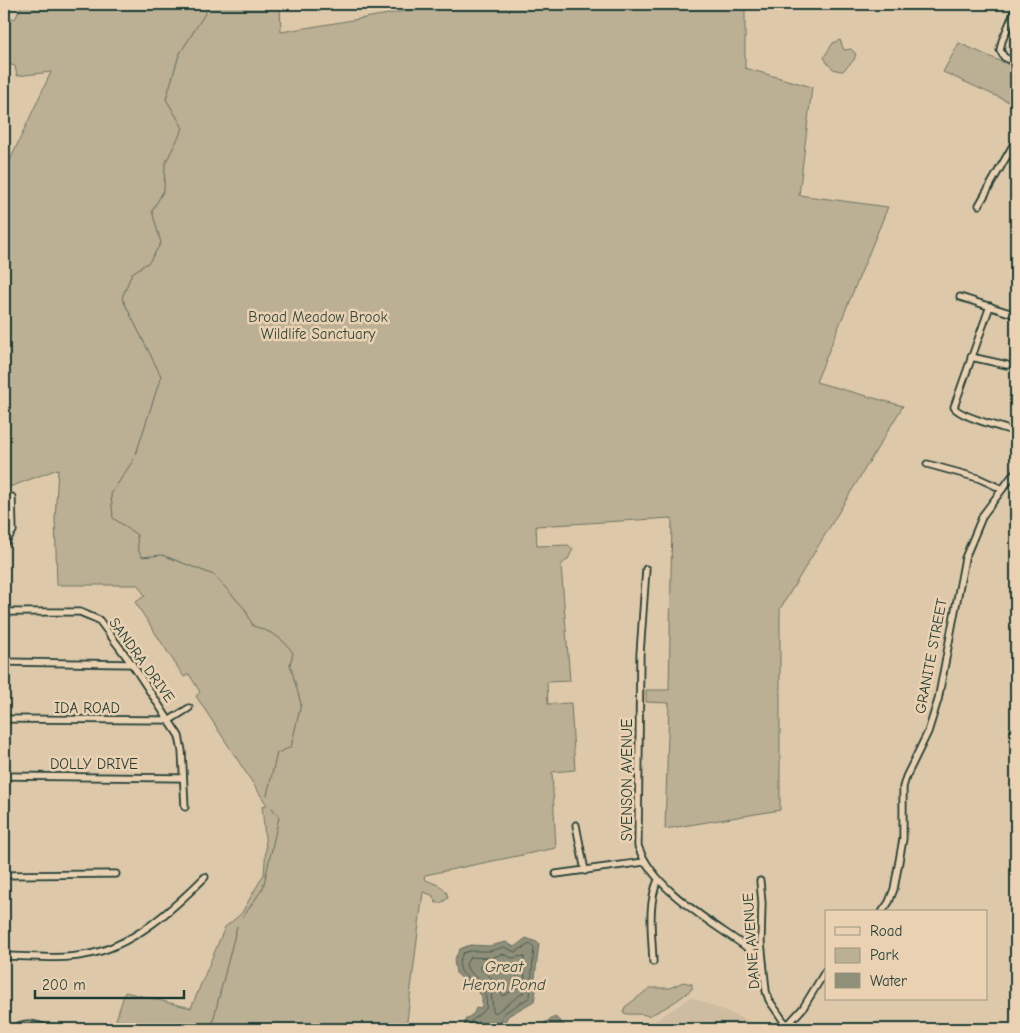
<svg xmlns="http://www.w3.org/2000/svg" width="1020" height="1033" font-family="'Comic Neue',sans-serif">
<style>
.built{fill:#cdbca0}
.green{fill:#bbaf94;stroke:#6d7664}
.water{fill:#8f8f7a;stroke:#626e5e}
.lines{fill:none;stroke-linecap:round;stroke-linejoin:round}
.shore{stroke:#4c5e50;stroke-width:1}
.stream{stroke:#626e5e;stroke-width:1}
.minor-casing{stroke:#1f3d34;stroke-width:9}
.minor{stroke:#ead1b2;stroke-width:5.5}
.labels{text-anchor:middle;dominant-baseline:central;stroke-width:5;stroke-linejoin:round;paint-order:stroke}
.park-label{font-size:15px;fill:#2f483e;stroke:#ead1b2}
.street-label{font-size:15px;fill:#1f3d34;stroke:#ead1b2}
.water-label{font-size:16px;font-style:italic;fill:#30493e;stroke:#ead1b2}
</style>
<rect width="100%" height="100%" fill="#dec8aa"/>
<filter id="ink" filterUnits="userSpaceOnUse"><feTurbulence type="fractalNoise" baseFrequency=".02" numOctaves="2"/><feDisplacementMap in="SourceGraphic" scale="10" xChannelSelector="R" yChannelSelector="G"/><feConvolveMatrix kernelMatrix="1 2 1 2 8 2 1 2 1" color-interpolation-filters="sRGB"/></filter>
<g filter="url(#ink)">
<polygon class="built" points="691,997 768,1029 608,1029 626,1025 645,1028"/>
<g class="green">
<path d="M22 4H280L281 32 448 4H745V68L812 87 799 195 888 207 816 382 903 406 780 609V810L665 829 669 703 646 702V690H669L672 518 536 526 537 546 568 545 573 549 568 559 561 565 570 681 547 682 548 704 571 703 575 770 552 772 556 848 425 875 424 879C435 885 446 884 448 898L441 903H436L432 895 423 892 406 1029H113L125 992 191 1008 225 927 241 914 264 874 266 848 262 806 267 805 196 696 200 692 189 674 184 677 135 602 145 596 138 585H57L55 519 58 469 4 489V173L51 72 17 76 15 66 4 63V15L15 19Z"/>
<path d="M840 40 844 50 851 49 856 54 854 60 843 71C833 71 828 66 824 57L833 43Z"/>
<polygon points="959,43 1016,68 1016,105 943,72"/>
<path d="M683 982 692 984V989C679 1000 663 1010 648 1016 639 1012 632 1016 623 1013L625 1007 650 988H670Z"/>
</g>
<g class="water">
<polygon points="526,938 539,943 535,978 537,986 534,1001 508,1016 501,1029 464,1029 465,1020 474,1013 476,1008 480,1009 482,1006 482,996 456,973 454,960 460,949 470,945 489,946 506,942 514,947"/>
<polygon points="555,1017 569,1029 539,1029 544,1023"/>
</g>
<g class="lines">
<g class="shore">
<polygon points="503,954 512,958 524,956 525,986 523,993 495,1013 493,1011 491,990 468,970 466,964 470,957 490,958"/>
<polygon points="502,962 516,966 517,988 503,996 493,979 479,968 481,965"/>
<path d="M469 1029 470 1022 486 1009C490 987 472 985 461 971L459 962 463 953 470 951H490L504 947 515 952 530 944 534 947 530 997 504 1013 496 1029"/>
</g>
<g class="stream">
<polyline points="136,454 161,376 122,298 132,273 149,262 161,243 152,211 164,190 165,164 183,128 166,99 179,55 211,4"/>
<path d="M134 459 111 494 113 518 137 535 138 549 142 557 162 555 214 575 245 609 253 626C272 632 282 637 293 653L290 664 301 704 291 747 277 753 267 795"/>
<polyline points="243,917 263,888 279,817 272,808"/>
<polyline points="211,1029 237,926"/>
</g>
<g class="minor-casing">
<g id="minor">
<polyline points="1016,8 1002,41 1000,50 1004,57 1016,63"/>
<polyline points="979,205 1016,140"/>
<polyline points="960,297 1016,315"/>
<path d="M990 306 954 407C958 416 1004 428 1016 432"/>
<polyline points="971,357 1007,365"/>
<polyline points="927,464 978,478 1002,489"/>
<polyline points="4,544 13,531 12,497"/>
<path d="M646 569 640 654 638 846C655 894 720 926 760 957L763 964"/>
<polyline points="4,612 80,612 99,620 132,664 179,736 182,751 185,807"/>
<polyline points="4,662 132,664"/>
<polyline points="4,719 170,720 189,708"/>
<polyline points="4,776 183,778"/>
<polyline points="576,825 585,871"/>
<polyline points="556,874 644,862"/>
<polyline points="4,875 116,874"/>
<polyline points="760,881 762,903 761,942 766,991 769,1000 787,1026"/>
<polyline points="882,912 889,902 894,889 903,839 903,787 906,777 928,732 938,700 965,558 983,515 1016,471"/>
<path d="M4 956C30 956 58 960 84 955 131 948 173 909 205 877"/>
<path d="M653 962C652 935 647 905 658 880"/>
<path d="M13 1029C25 1022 35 1023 48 1029"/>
<polyline points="784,1029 803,1008 826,970"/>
</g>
</g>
<use href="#minor" class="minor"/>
</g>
</g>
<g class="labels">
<g class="park-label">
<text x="318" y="317">Broad Meadow Brook<tspan x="318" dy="17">Wildlife Sanctuary</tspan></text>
</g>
<g class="street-label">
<text transform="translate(931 656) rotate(-79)">GRANITE STREET</text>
<text transform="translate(142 660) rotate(54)">SANDRA DRIVE</text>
<text x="87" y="708">IDA ROAD</text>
<text x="94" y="764">DOLLY DRIVE</text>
<text transform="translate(627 780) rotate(-90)">SVENSON AVENUE</text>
<text transform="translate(751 941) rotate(-94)">DANE AVENUE</text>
</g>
<g class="water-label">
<text x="504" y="967">Great<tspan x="504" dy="18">Heron Pond</tspan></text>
</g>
</g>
<rect width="1020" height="1033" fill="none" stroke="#ead1b2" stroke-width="20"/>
<rect x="10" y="10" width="1000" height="1013" fill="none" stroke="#1f3d34" stroke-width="2" filter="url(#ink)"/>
<rect x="825" y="910" width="162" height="90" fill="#ead1b2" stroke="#999680"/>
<rect x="835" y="927" width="25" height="8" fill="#ead1b2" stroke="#999680"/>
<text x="870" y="936" font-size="15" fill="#1f3d34">Road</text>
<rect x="835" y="948" width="25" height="15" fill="#bbaf94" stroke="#999680"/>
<text x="870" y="960" font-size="15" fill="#1f3d34">Park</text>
<rect x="835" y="973" width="25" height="15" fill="#8f8f7a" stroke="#999680"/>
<text x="870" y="986" font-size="15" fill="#1f3d34">Water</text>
<path d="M35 990v8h149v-8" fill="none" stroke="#1f3d34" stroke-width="2.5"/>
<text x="42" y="990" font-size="15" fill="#1f3d34" stroke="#ead1b2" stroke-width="4" paint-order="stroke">200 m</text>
</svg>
